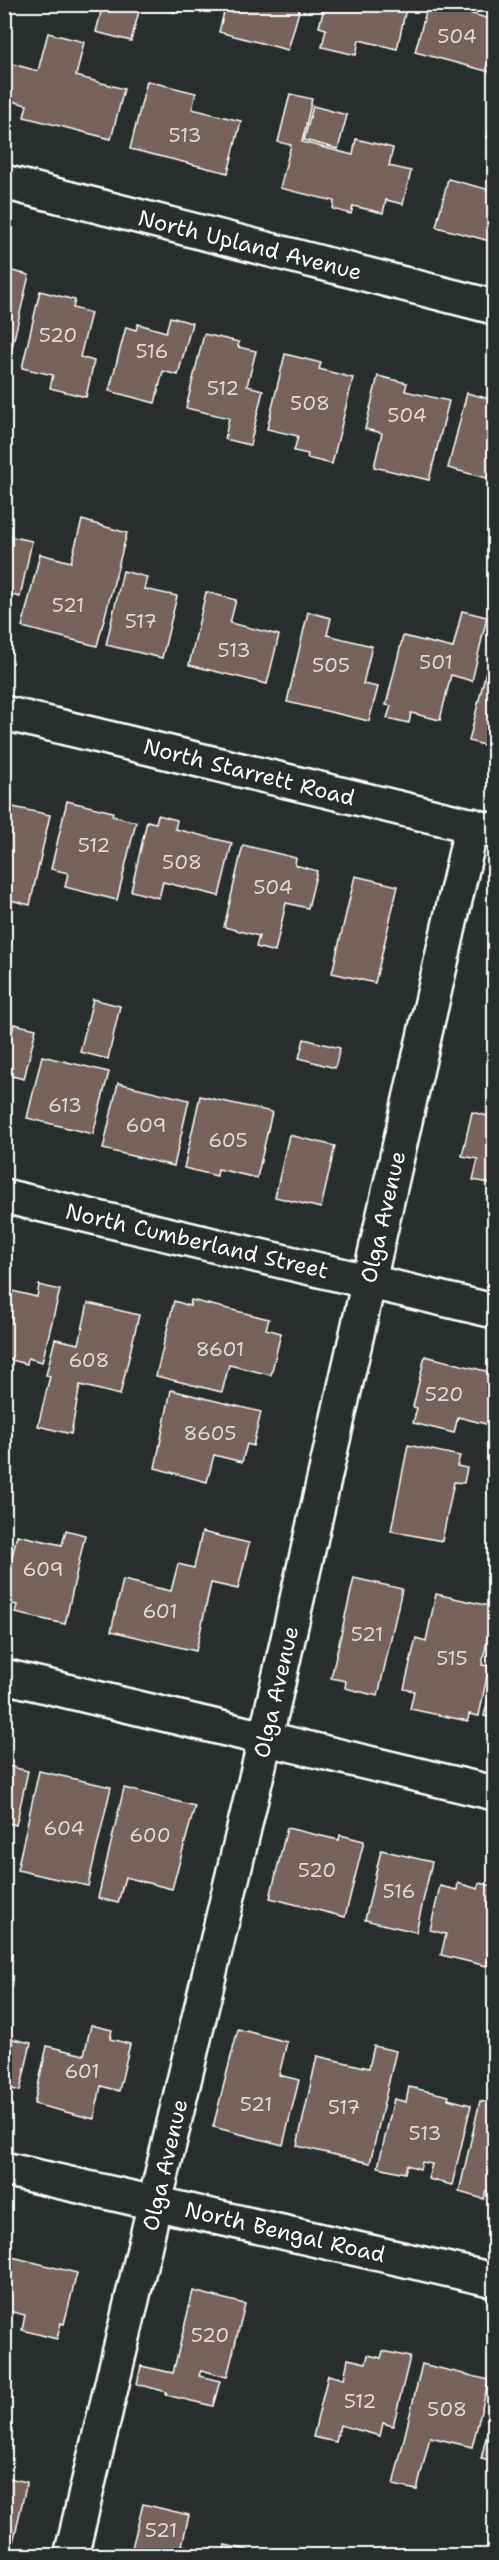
<svg xmlns="http://www.w3.org/2000/svg" width="499" height="2560" font-family="'Shantell Sans',sans-serif">
<style>
.building{fill:#74635b;stroke:#fff;stroke-width:1.5}
.lines{fill:none;stroke-linecap:round;stroke-linejoin:round}
.minor-casing{stroke:#fff;stroke-width:38}
.minor{stroke:#2a2d2e;stroke-width:33}
.labels{text-anchor:middle;dominant-baseline:central;stroke-width:6;stroke-linejoin:round;paint-order:stroke}
.number-label{font-size:20px;fill:#dcd8d6}
.street-label{font-size:22px;fill:#fff;stroke:#2a2d2e}
</style>
<rect width="100%" height="100%" fill="#2a2d2e"/>
<filter id="ink" filterUnits="userSpaceOnUse"><feTurbulence type="fractalNoise" baseFrequency=".0167" numOctaves="2"/><feDisplacementMap in="SourceGraphic" scale="12" xChannelSelector="R" yChannelSelector="G"/><feConvolveMatrix kernelMatrix="1 2 1 2 8 2 1 2 1" color-interpolation-filters="sRGB"/></filter>
<g filter="url(#ink)">
<g class="building">
<polygon points="103,4 141,4 131,41 96,32"/>
<polygon points="144,4 180,4 178,13"/>
<polygon points="226,4 301,4 288,50 219,32"/>
<polygon points="325,4 407,4 397,49 359,40 356,55 322,47 326,29 319,27"/>
<polygon points="428,4 436,4 494,20 494,73 415,52"/>
<polygon points="48,33 84,42 76,76 124,89 111,139 24,117 27,105 4,99 5,62 38,71"/>
<polygon points="147,81 196,93 192,109 241,121 228,173 130,149"/>
<polygon points="290,94 312,99 302,142 353,155 356,139 393,148 389,166 411,171 403,204 386,200 383,213 353,206 351,214 333,209 334,201 280,188 291,145 278,142"/>
<polygon points="313,106 347,115 338,149 304,140"/>
<polygon points="494,111 494,140 487,138"/>
<polygon points="448,179 494,191 494,242 436,227"/>
<polygon points="4,269 29,275 10,356 4,355"/>
<polygon points="40,291 75,300 73,308 91,313 80,357 94,361 86,397 50,388 53,375 22,368"/>
<polygon points="170,317 192,323 178,375 163,371 155,403 109,391 126,327 136,330 138,324 166,332"/>
<polygon points="204,334 239,342 238,347 256,351 247,386 263,390 250,445 225,439 229,418 186,408"/>
<polygon points="285,354 321,363 319,369 353,378 332,464 307,458 308,454 294,451 298,436 267,429"/>
<polygon points="378,376 407,383 405,391 449,401 429,480 374,467 382,433 365,429"/>
<polygon points="467,393 494,400 494,480 448,468"/>
<polygon points="82,520 127,533 97,646 22,627 40,554 71,562"/>
<polygon points="4,535 32,541 20,597 4,593"/>
<polygon points="123,571 147,577 144,589 177,596 162,658 106,645"/>
<polygon points="206,592 236,600 230,623 279,635 267,684 189,665"/>
<polygon points="462,611 487,617 472,681 451,675 440,720 411,713 409,723 387,718 391,706 386,705 403,636 453,648"/>
<polygon points="308,612 331,618 327,635 372,646 363,684 378,687 369,721 287,702"/>
<polygon points="487,667 494,669 494,748 469,741"/>
<polygon points="67,801 113,812 112,816 136,822 117,900 65,887 68,873 51,869"/>
<polygon points="4,805 50,815 30,905 6,899 8,889 4,888"/>
<polygon points="158,815 177,820 175,829 232,843 219,896 163,882 159,898 131,891 147,821 156,823"/>
<polygon points="243,845 296,858 295,865 317,871 308,908 286,903 275,952 256,947 259,936 224,927"/>
<polygon points="355,876 398,886 375,983 332,973"/>
<polygon points="93,999 120,1006 108,1059 80,1052"/>
<polygon points="494,1006 494,1026 490,1025"/>
<polygon points="14,1024 36,1029 24,1079 8,1075 4,1088 4,1039 10,1040"/>
<polygon points="304,1039 340,1048 335,1068 299,1058"/>
<polygon points="42,1056 109,1072 93,1134 27,1118"/>
<polygon points="118,1083 189,1100 174,1166 103,1149"/>
<polygon points="200,1096 272,1112 257,1178 218,1169 217,1176 184,1168"/>
<polygon points="472,1112 492,1117 489,1132 494,1133 494,1184 473,1180 478,1159 462,1156"/>
<polygon points="289,1135 335,1146 321,1208 275,1197"/>
<polygon points="39,1285 60,1290 42,1362 28,1358 27,1364 4,1358 4,1289 37,1297"/>
<polygon points="191,1300 269,1319 266,1329 281,1333 271,1375 229,1365 222,1392 156,1376 174,1301 190,1306"/>
<polygon points="88,1303 139,1315 120,1395 80,1385 71,1434 38,1426 50,1376 46,1375 55,1339 79,1344"/>
<polygon points="425,1356 494,1373 494,1426 458,1417 454,1433 413,1423 417,1408 413,1407"/>
<polygon points="171,1390 261,1412 253,1446 247,1444 242,1462 214,1455 207,1482 155,1468"/>
<polygon points="408,1445 460,1456 457,1466 467,1468 464,1483 454,1482 442,1541 391,1531"/>
<polygon points="4,1485 9,1487 4,1506"/>
<polygon points="66,1530 85,1535 65,1624 15,1613 17,1605 4,1602 4,1592 17,1535 62,1545"/>
<polygon points="202,1532 249,1543 238,1589 211,1583 196,1651 111,1631 123,1580 171,1591 178,1564 194,1568"/>
<polygon points="354,1578 402,1589 378,1696 345,1688 346,1681 331,1678"/>
<polygon points="436,1594 494,1607 482,1665 489,1666 479,1716 469,1714 468,1721 410,1709 414,1691 404,1689 416,1638 426,1641"/>
<polygon points="494,1674 494,1719 484,1716"/>
<polygon points="4,1765 28,1771 16,1825 4,1822"/>
<polygon points="39,1771 111,1787 88,1886 17,1870"/>
<polygon points="124,1788 195,1806 172,1889 125,1877 118,1903 98,1898"/>
<polygon points="287,1828 339,1840 340,1835 364,1841 345,1917 270,1898"/>
<polygon points="381,1850 432,1862 416,1932 365,1920"/>
<polygon points="458,1883 478,1889 479,1883 494,1886 494,1936 487,1966 441,1955 446,1934 430,1930 440,1886 457,1890"/>
<polygon points="91,2025 112,2030 110,2039 130,2044 119,2091 101,2086 94,2119 34,2104 47,2046 84,2055"/>
<polygon points="238,2029 287,2042 279,2075 299,2080 283,2145 213,2127"/>
<polygon points="4,2037 31,2043 20,2091 4,2087"/>
<polygon points="374,2046 396,2051 370,2163 297,2146 317,2056 369,2068"/>
<polygon points="409,2087 449,2096 448,2099 471,2105 452,2185 428,2179 432,2164 422,2162 420,2169 407,2165 405,2173 378,2167 394,2099 406,2102"/>
<polygon points="480,2101 494,2104 494,2192 486,2191 484,2199 459,2192"/>
<polygon points="4,2255 77,2273 64,2324 61,2323 57,2339 22,2330 25,2315 4,2310"/>
<polygon points="193,2291 245,2304 227,2377 201,2370 199,2376 220,2381 213,2406 166,2395 167,2392 137,2384 141,2366 173,2373"/>
<polygon points="383,2351 410,2357 393,2426 383,2423 380,2436 340,2425 336,2442 313,2437 328,2375 344,2379 348,2359 366,2363 368,2355 381,2358"/>
<polygon points="422,2364 489,2380 472,2447 430,2437 417,2490 393,2485"/>
<polygon points="492,2412 494,2412 494,2462 481,2459"/>
<polygon points="4,2477 27,2482 11,2551 4,2549"/>
<polygon points="143,2504 189,2515 182,2545 187,2547 185,2556 130,2556"/>
<polygon points="225,2545 260,2553 259,2556 223,2556"/>
<polygon points="407,2551 426,2556 406,2556"/>
</g>
<g class="lines">
<g class="minor-casing">
<g id="minor">
<polyline points="4,182 494,307"/>
<polyline points="4,713 494,831"/>
<polyline points="4,1196 494,1311"/>
<polyline points="4,1676 494,1793"/>
<polyline points="4,2169 494,2280"/>
<polyline points="71,2556 266,1736 472,825"/>
</g>
</g>
<use href="#minor" class="minor"/>
</g>
</g>
<g class="labels">
<g class="number-label">
<text x="457" y="36">504</text>
<text x="185" y="135">513</text>
<text x="58" y="335">520</text>
<text x="152" y="351">516</text>
<text x="223" y="388">512</text>
<text x="310" y="403">508</text>
<text x="407" y="415">504</text>
<text x="68" y="605">521</text>
<text x="141" y="621">517</text>
<text x="234" y="650">513</text>
<text x="436" y="662">501</text>
<text x="331" y="665">505</text>
<text x="94" y="845">512</text>
<text x="182" y="862">508</text>
<text x="273" y="887">504</text>
<text x="65" y="1105">613</text>
<text x="146" y="1125">609</text>
<text x="228" y="1140">605</text>
<text x="220" y="1349">8601</text>
<text x="89" y="1360">608</text>
<text x="444" y="1394">520</text>
<text x="210" y="1433">8605</text>
<text x="43" y="1569">609</text>
<text x="160" y="1611">601</text>
<text x="367" y="1634">521</text>
<text x="452" y="1658">515</text>
<text x="64" y="1828">604</text>
<text x="150" y="1835">600</text>
<text x="317" y="1870">520</text>
<text x="399" y="1891">516</text>
<text x="82" y="2071">601</text>
<text x="256" y="2104">521</text>
<text x="344" y="2107">517</text>
<text x="425" y="2133">513</text>
<text x="210" y="2335">520</text>
<text x="360" y="2401">512</text>
<text x="447" y="2409">508</text>
<text x="161" y="2530">521</text>
</g>
<g class="street-label">
<text transform="translate(250 245) rotate(14)">North Upland Avenue</text>
<text transform="translate(249 772) rotate(14)">North Starrett Road</text>
<text transform="translate(383 1217) rotate(-77)">Olga Avenue</text>
<text transform="translate(197 1241) rotate(13)">North Cumberland Street</text>
<text transform="translate(276 1692) rotate(-77)">Olga Avenue</text>
<text transform="translate(165 2165) rotate(-77)">Olga Avenue</text>
<text transform="translate(285 2232) rotate(13)">North Bengal Road</text>
</g>
</g>
<rect width="499" height="2560" fill="none" stroke="#2a2d2e" stroke-width="24"/>
<rect x="12" y="12" width="475" height="2536" fill="none" stroke="#fff" stroke-width="2" filter="url(#ink)"/>
</svg>
